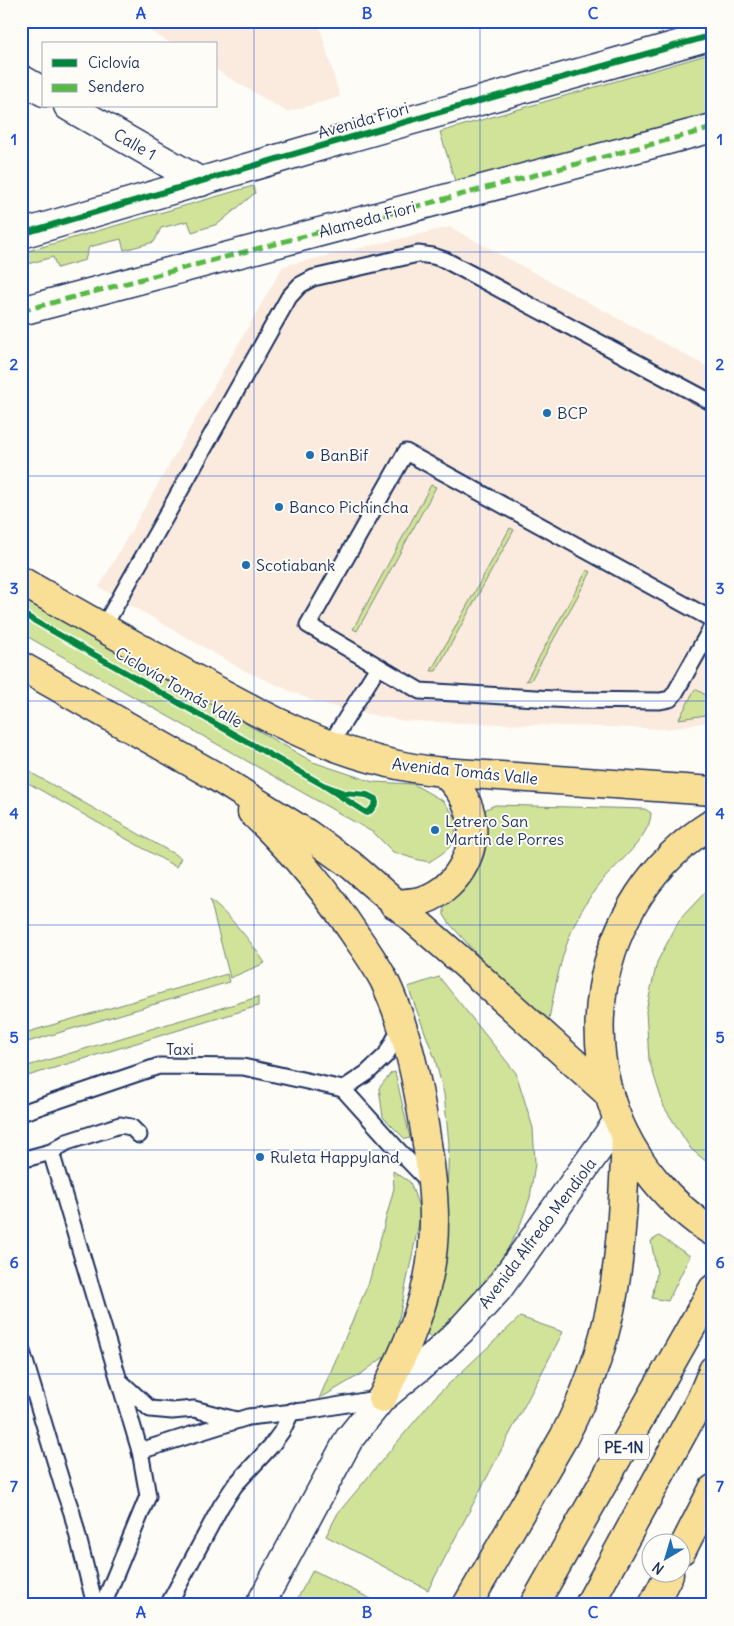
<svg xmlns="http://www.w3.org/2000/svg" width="734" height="1626" font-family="Delius,sans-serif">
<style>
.built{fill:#fbebde}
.green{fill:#d1e398;stroke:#76897b}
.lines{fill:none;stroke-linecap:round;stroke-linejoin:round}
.lane-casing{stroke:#1b2f5e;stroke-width:19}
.street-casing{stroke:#1b2f5e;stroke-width:31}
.secondary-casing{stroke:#1b2f5e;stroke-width:31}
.primary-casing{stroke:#1b2f5e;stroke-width:31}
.highway-casing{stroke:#1b2f5e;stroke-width:31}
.lane{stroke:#fdfcf7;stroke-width:15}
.street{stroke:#fdfcf7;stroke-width:28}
.secondary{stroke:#fdfcf7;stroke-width:28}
.primary{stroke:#f9df96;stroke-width:28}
.highway{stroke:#f9df96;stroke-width:28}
.quiet{stroke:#58b947;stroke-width:5;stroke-dasharray:10 5;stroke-linecap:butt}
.cycleway-casing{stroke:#fdfcf7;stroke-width:9}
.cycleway{stroke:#00873e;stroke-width:6}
.grid{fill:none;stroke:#1d4ed8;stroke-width:1;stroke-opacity:0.55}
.poi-dot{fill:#1f6fb2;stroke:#fdfcf7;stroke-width:2}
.labels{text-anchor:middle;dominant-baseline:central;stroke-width:4;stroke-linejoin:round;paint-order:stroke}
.shield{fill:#fdfcf7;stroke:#5f6c8c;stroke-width:1}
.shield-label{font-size:15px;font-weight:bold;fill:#1b2f5e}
.street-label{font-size:16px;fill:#1b2f5e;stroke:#fdfcf7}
.poi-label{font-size:16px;fill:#1b2f5e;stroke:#fdfcf7;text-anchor:start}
.neatline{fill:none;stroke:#1d4ed8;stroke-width:2}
.grid-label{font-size:16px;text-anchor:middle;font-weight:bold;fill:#1d4ed8}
</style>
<rect width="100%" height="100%" fill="#fdfcf7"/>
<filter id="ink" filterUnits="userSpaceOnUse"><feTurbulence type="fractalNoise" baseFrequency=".02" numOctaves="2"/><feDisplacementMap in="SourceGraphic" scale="10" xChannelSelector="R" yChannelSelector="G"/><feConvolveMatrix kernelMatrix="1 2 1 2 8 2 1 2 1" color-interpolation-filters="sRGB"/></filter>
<g filter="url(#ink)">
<g class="built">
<polygon points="133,21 318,21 340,97 287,112 216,70 216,44 172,44"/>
<polygon points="450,227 713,370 713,721 667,729 405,721 351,711 313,701 243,670 99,587 283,266"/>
</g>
<g class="green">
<polygon points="713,53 713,117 455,181 440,132"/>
<polygon points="253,186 255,193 218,224 192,232 188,221 161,228 154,242 124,250 121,239 89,247 85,260 57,268 53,257 24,265 21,270 21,253"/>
<polygon points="431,485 436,487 357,631 353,629"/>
<polygon points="510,528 514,530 436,671 431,671"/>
<polygon points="587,570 591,572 531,680 526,681"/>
<path d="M21 595 313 762 373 782 413 784 443 801 457 819C454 848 452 847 429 862L415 859 393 852 374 833 21 633Z"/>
<polygon points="695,689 713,699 713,714 679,719"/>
<polygon points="21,767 181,858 176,867 21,779"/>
<path d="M495 805 645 809 651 813C651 836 617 864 602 881 567 923 559 966 549 1019L545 1023 533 1017 450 924 444 915V904C458 889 481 872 485 851 489 836 479 825 486 809Z"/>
<polygon points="713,884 713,1167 691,1149 664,1107 649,1060 646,1011 657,962 680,919"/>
<path d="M210 900C232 918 249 939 265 963L230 978Z"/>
<polygon points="227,974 229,982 21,1044 21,1034"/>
<polygon points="439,977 516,1073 533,1128 535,1163 530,1198 519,1228 500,1263 478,1293 432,1340 427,1333 437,1304 444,1266 449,1144 444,1094 435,1059 408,987"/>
<polygon points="258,997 258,1006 21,1078 21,1068"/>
<polygon points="395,1072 410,1138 405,1139 383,1117 379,1088 391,1073"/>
<polygon points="393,1171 410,1182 421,1213 392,1351 361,1374 319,1399 369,1282 394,1188"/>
<polygon points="659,1236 690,1256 668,1301 652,1298 657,1273 651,1241"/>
<polygon points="520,1317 563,1332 428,1590 326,1536 338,1513 435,1397"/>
<polygon points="313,1570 383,1605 294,1605"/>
</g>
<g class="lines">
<g class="lane-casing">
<g id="lane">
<polyline points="713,620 406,452 308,625 420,691 570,700 660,701 670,699 675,693 713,625"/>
<polyline points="103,628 289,297 300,285 313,278 418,254 433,256 445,260 713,403"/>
<polyline points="329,746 378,667"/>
<polyline points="343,1089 398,1150 430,1183"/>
<polyline points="343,1089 367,1073 386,1055 401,1027"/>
<polyline points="21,1113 159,1066 243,1067 343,1089"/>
<polyline points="51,1152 140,1451 148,1496 103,1605"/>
<polyline points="21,1160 51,1152 67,1142 120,1125 131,1127 139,1135"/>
<polyline points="21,1348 63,1487 72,1513 95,1605"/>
<polyline points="122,1383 150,1409 172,1411 194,1409 236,1420"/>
<polyline points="140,1451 248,1417 312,1410 381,1398"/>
<polyline points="168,1605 221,1506 235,1485 271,1446 282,1431 292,1411"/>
</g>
</g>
<g class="street-casing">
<g id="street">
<polyline points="21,79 44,92"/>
<polyline points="68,106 201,182"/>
<polyline points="21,234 352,137 713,35"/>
<polyline points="21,311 713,128"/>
</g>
</g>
<g class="secondary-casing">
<polyline id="secondary" points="260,1605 349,1439 382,1398 437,1353 460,1331 498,1289 618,1121"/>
</g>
<g class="primary-casing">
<g id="primary">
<path d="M21 581C77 613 133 645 190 676 273 721 347 763 443 772L713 791"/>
<polyline points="21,666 215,776 306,833 351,865 458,958 609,1094"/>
<path d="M252 812C291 849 326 891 356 936 366 950 376 965 384 980 408 1030 419 1089 427 1144 434 1188 438 1234 428 1279 419 1321 401 1359 382 1398"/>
<path d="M713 823C590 899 562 1068 654 1179 671 1200 690 1218 713 1232"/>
<path d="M394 904C404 903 415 903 424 900 460 887 481 845 469 809 464 794 455 783 443 772"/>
<path d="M467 1605 564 1437C582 1402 598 1362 607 1323 622 1263 623 1199 626 1137"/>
</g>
</g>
<g class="highway-casing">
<g id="highway">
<polyline points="682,1550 713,1489"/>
<polyline points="534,1605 713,1289"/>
<polyline points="589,1605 701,1399 713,1370"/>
<polyline points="653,1605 669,1574"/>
</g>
</g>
<use href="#lane" class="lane"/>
<use href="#street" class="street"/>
<use href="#secondary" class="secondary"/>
<use href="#primary" class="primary"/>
<use href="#highway" class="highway"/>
<polyline class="quiet" points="21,311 713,128"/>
<g class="cycleway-casing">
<g id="cycleway">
<polyline points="21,234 352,137 713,35"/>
<polyline points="21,613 323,785 362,810 367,813 371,810 376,803 375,799 367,795 344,793 323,785"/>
</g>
</g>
<use href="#cycleway" class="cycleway"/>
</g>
</g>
<path class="grid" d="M254 21V1605M480 21V1605M21 252H713M21 476H713M21 701H713M21 925H713M21 1150H713M21 1374H713"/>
<g class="poi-dot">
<circle cx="547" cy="413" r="5"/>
<circle cx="310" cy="455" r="5"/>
<circle cx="279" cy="507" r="5"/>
<circle cx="246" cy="565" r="5"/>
<circle cx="435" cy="830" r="5"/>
<circle cx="260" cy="1157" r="5"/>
</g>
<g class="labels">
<rect class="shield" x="599" y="1434.5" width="50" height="25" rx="4"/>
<g class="shield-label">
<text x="624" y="1447">PE-1N</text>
</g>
<g class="street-label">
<text transform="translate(363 120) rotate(-16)">Avenida Fiori</text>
<text transform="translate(135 144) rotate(30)">Calle 1</text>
<text transform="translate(367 219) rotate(-15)">Alameda Fiori</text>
<text transform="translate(179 687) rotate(30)">Ciclovía Tomás Valle</text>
<text transform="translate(465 771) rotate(6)">Avenida Tomás Valle</text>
<text x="180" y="1049">Taxi</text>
<text transform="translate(537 1233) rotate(-53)">Avenida Alfredo Mendiola</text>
</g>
<g class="poi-label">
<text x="557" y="413">BCP</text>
<text x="320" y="455">BanBif</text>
<text x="289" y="507">Banco Pichincha</text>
<text x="256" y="565">Scotiabank</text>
<text x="445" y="821">Letrero San<tspan x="445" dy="18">Martín de Porres</tspan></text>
<text x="270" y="1157">Ruleta Happyland</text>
</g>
</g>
<rect width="734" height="1626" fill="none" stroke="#fdfcf7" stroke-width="55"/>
<rect x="42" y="42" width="175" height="65" fill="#fdfcf7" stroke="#a3aaba"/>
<rect x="52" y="59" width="25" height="8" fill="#00873e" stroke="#a3aaba"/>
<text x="88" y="68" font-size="15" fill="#1b2f5e">Ciclovía</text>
<rect x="52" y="84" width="25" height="8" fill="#58b947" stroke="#a3aaba"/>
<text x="88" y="92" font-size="15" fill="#1b2f5e">Sendero</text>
<g transform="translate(666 1558) rotate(218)"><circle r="24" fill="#fdfcf7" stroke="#a3aaba"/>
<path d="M0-4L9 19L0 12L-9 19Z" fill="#1f6fb2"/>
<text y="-8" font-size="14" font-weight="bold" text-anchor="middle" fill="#1b2f5e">N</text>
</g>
<rect x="28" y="28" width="678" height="1570" class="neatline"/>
<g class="grid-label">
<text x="141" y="19">A</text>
<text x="367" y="19">B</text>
<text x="593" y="19">C</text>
<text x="14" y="145">1</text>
<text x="720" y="145">1</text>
<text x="14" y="370">2</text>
<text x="720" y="370">2</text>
<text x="14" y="594">3</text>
<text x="720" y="594">3</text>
<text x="14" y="819">4</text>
<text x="720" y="819">4</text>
<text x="14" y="1043">5</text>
<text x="720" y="1043">5</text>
<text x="14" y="1268">6</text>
<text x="720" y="1268">6</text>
<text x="14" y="1492">7</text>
<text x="720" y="1492">7</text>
<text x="141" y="1618">A</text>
<text x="367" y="1618">B</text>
<text x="593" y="1618">C</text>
</g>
</svg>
